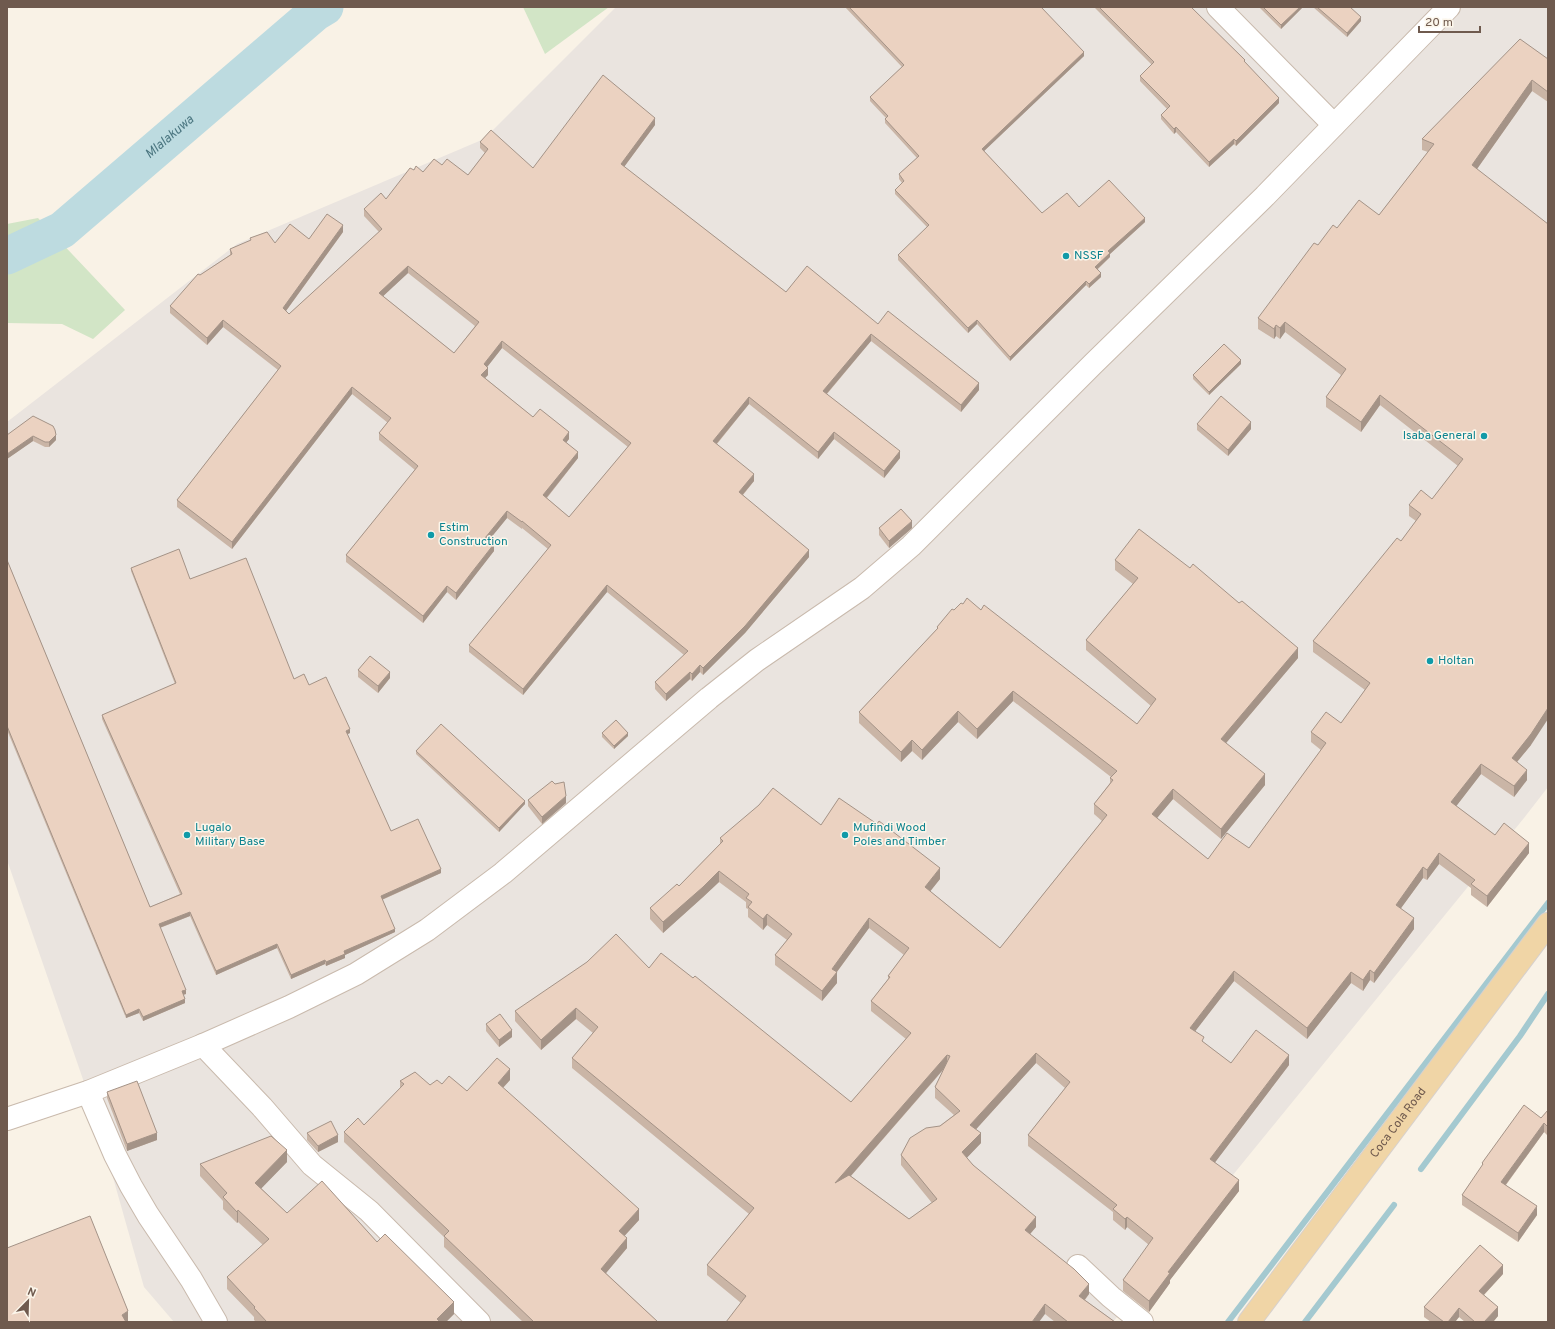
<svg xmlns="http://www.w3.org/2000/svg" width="1555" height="1329" font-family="Overpass,sans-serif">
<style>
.industrial{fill:#eae4df}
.green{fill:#d2e5c6}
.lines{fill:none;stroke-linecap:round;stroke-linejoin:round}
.stream{stroke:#a4c9d0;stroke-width:6}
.river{stroke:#bddbe0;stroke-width:37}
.minor-casing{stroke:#c9baad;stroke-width:24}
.major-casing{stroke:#d7d1cd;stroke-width:24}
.minor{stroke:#fff;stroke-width:22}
.major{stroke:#f0d5a6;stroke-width:22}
.wall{fill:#cab5a6;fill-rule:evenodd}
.shaded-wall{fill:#a49387}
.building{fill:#ebd2c1;stroke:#a49387;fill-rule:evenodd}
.culture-dot{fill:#0f9aa8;stroke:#fcf6eb;stroke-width:1.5}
.labels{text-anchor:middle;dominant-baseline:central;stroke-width:3;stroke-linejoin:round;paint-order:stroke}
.culture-label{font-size:12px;fill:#0d838f;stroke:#fcf6eb;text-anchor:start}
.street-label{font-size:12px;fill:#6f5a4e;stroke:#fcf6eb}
.water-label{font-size:13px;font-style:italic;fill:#4b7680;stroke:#fcf6eb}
</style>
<rect width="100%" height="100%" fill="#f9f2e6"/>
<polygon class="industrial" points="616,7 1548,7 1548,787 1524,818 1113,1322 174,1322 144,1287 95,1114 7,860 7,422 237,244 484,139"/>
<g class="green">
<polygon points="523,7 609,7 545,54"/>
<polygon points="38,218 125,310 93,339 62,324 7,323 7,224"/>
</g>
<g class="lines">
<g class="stream">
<polyline points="1421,1169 1520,1036 1548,994"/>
<polyline points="1228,1322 1548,903"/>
<polyline points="1305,1322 1394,1205"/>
</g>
<path class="river" id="s1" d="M7 256 62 230 315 13 325 7"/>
<g class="minor-casing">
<g id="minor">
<polyline points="1218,7 1334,125"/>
<polyline points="203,1045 262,1107 312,1165 369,1211 479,1322"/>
<polyline points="88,1092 115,1155 131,1186 148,1215 191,1279 216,1322"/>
<polyline points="7,1119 88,1092 203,1045 289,1007 356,974 427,930 503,873 709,698 757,660 862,588 911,546 1093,364 1265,196 1449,7"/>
<polyline points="1078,1266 1111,1297 1142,1322"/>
</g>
</g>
<g class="major-casing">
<g id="major">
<path id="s2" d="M1249 1322 1548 924"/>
</g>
</g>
<use href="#minor" class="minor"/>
<use href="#major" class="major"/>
</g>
<g class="wall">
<polygon points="845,7 1041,7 1084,56 984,151 1042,213 1079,207 1145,222 1110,254 1110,257 1098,269 1101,277 1089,288 1086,285 1010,361 977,324 968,333 898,260 898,255 927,227 895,194 895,190 902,183 899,179 899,174 917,158 885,123 885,119 886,118 870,101 870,97 902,67"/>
<polygon points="1094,7 1191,7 1245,62 1279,103 1236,146 1234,144 1209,167 1176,132 1174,134 1161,119 1161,115 1167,109 1140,81 1140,76 1152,65"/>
<polygon points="1259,7 1303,7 1281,29"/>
<polygon points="1313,7 1350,7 1361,21 1347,37"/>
<path d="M1548 59V102L1532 91 1477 169 1531 745 1517 762 1527 780 1514 797 1481 774 1456 806 1495 835 1529 853 1487 907 1471 895V888L1439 864 1427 880 1423 878 1401 908 1414 929 1374 983 1370 980 1363 991 1351 983 1307 1039 1234 981 1195 1031 1204 1043 1231 1063 1289 1065 1215 1162 1239 1191 1170 1280V1283L1149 1312 1123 1291V1280L1149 1245 1127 1227 1125 1230 1113 1220V1212L1028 1146V1135L1065 1088 1036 1063 976 1129 981 1143 966 1158 1036 1227 1030 1234 1089 1294 1085 1300 1115 1322H1055L1045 1314 741 1303 707 1275V1265L749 1214 572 1068V1058L593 1033 576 1019 541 1050 515 1021V1011L649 968 851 1102 906 1039 871 1011V1001L888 979V976L904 955 869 928 837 972V983L822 1001 775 965V955L787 940 767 925 763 930 748 917V909L746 908V902L719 882 703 897 663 933 650 919V908L679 886 720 844V838L821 825 940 879 930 891 1000 948 1102 821 1094 814V804L1110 783V778L1111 777 1013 701 977 739 958 722 922 760 912 751 901 762 859 723V712L937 629V627L954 610 963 604 981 610 1137 724 1151 706 1086 650V640L1133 584 1115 570V560L1298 658 1226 743 1265 785 1221 839 1173 799 1157 818 1208 859 1249 848 1321 750 1311 742V732L1341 723 1365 690 1313 652V641L1401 541 1416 521 1409 516V505L1432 499 1458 466 1380 405 1361 432 1326 407V397L1341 375 1285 332 1280 339 1276 336 1274 339 1258 329V318L1318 245 1337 228 1379 215 1428 152 1422 150V139ZM944 1069 935 1087V1098L954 1115 901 1155V1165L932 1203 909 1219 851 1176Z"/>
<path d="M655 125 624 167 786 292 878 324 979 390 961 412 871 341 827 394 900 458 884 478 834 439 818 459 749 404 717 444 754 481 743 495 809 557 745 633 703 675 700 672 692 681 690 679 666 701 655 689V682L684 655 607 592 523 695 469 652V645L548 549 522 528V529L507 518 489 540 494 551 472 579 456 600 447 592 423 623 346 562V555L415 470 379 440V433L388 423 352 394 232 549 177 507V500L278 370 223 327 207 345 170 313V306L200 275 230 255V249L275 243 309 239 343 232 286 311 289 314 379 232 364 216V209L386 199 414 170 423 172 442 165 468 175 485 153 480 148V142L533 168ZM408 273 475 326 454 353 383 296ZM502 348 628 447 569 517 547 498 578 458 566 442 569 439 533 417 485 378 488 375 487 367Z"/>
<polygon points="1241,364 1209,395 1193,379 1193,375"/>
<polygon points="33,416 56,440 49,447 45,447 33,441 7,459"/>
<polygon points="1197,424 1251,429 1228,456 1197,430"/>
<polygon points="879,528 912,528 889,548 879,535"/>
<polygon points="7,560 150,907 180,894 102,719 102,715 175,684 131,571 131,568 190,579 294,679 309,685 350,733 347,734 391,831 441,873 382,900 395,932 345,955 345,958 326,966 325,964 291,979 277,948 216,975 190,916 160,928 186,994 183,995 185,1003 143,1021 139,1013 126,1018 7,730"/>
<polygon points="358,670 390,678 378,693 358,677"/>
<polygon points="602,733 628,736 614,749 602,737"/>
<polygon points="416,751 525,804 499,832 416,754"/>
<polygon points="528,800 566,803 542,824 528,806"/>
<polygon points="486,1024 512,1037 499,1047 486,1031"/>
<polygon points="510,1080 503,1088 639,1220 624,1236 627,1248 606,1273 658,1322 523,1322 444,1247 444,1237 344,1142 344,1132 364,1125 400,1089 400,1081 430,1085 442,1084 467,1091"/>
<polygon points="107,1092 157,1140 127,1151 107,1098"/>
<polygon points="1548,1110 1548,1136 1544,1132 1506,1185 1537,1215 1518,1242 1462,1205 1462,1195 1482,1167 1482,1163 1541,1118"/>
<polygon points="307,1133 338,1142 318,1152 307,1140"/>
<polygon points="287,1162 261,1188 287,1213 377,1242 454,1314 446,1322 256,1322 254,1320 254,1317 227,1289 227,1277 263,1245 238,1222 237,1223 223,1209 223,1201 200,1176 200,1164"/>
<polygon points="1503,1274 1484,1295 1498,1316 1493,1322 1465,1322 1459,1317 1455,1322 1431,1322 1424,1317 1424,1307"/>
</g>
<g class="shaded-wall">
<polygon points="1300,7 1303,7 1281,29 1281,25"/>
<polygon points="1361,17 1361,21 1347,37 1347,33"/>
<polygon points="1084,52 1084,56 982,153 982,149"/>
<polygon points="1532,80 1532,91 1472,176 1472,165"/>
<polygon points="1279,98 1279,103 1236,146 1236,141"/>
<polygon points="655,118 655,125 621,171 621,164"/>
<polygon points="1176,127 1176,132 1174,134 1174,129"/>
<polygon points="1234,139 1234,144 1209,167 1209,162"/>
<polygon points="1145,218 1145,222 1110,254 1110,257 1095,271 1095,267 1108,251"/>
<polygon points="343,225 343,232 283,315 283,308"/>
<polygon points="408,266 408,273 379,300 379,293"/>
<polygon points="1101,273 1101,277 1089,288 1089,284"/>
<polygon points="1086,281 1086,285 1010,361 1010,357"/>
<polygon points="223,320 223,327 207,345 207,338"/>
<polygon points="977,320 977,324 968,333 968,328"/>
<polygon points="1285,322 1285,332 1280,339 1280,328"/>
<polygon points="1276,325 1276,336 1274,339 1274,329"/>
<polygon points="871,334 871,341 823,398 823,391"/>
<polygon points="502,341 502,348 484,371 484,364"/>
<polygon points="1241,360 1241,364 1209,395 1209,392"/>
<polygon points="488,368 488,375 481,382 481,375"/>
<polygon points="979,383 979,390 961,412 961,405"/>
<polygon points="352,387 352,394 232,549 232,542"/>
<polygon points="1380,395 1380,405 1361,432 1361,422"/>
<polygon points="749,397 749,404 713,448 713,441"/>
<polygon points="1251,422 1251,429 1228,456 1228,450"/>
<polygon points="569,432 569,439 563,447 563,440"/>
<polygon points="834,432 834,439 818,459 818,452"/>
<polygon points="56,435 56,440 49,447 49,442"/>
<polygon points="33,436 33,441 7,459 7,454"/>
<polygon points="900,451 900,458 884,478 884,471"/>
<polygon points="578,452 578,458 543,502 543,495"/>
<polygon points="754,474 754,481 739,499 739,492"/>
<polygon points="507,511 507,518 485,545 485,538"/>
<polygon points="912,521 912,528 889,548 889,541"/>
<polygon points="494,544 494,551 456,600 456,593"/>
<polygon points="809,550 809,557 745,633 703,675 703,668"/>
<polygon points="607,585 607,592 523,695 523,689"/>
<polygon points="447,586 447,592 423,623 423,616"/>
<polygon points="1298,648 1298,658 1221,749 1221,739"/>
<polygon points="700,665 700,672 692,681 692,674"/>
<polygon points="390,672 390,678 378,693 378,686"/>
<polygon points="690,672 690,679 666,701 666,694"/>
<polygon points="1013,691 1013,701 977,739 977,729"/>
<polygon points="1548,708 1548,719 1531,745 1512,768 1512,758"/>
<polygon points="958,711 958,722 922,760 922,750"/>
<polygon points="350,729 350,733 346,735 346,731"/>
<polygon points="628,733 628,736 614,749 614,746"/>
<polygon points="912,740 912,751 901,762 901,752"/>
<polygon points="1481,764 1481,774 1451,813 1451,802"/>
<polygon points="1527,770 1527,780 1514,797 1514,786"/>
<polygon points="1265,774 1265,785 1221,839 1221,829"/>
<polygon points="1173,789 1173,799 1152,824 1152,814"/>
<polygon points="566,796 566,803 542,824 542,817"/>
<polygon points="525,801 525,804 499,832 499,828"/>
<polygon points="1529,843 1529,853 1487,907 1487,896"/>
<polygon points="1439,853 1439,864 1427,880 1427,870"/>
<polygon points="1423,867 1423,878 1396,915 1396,905"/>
<polygon points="940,868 940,879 925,898 925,887"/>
<polygon points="441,869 441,873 381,900 381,896"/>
<polygon points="719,871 719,882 703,897 663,933 663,922"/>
<polygon points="190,912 190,916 159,928 159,924"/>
<polygon points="767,914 767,925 763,930 763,919"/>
<polygon points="869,918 869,928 836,973 837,972 837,983 822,1001 822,991 832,969"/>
<polygon points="1414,918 1414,929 1374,983 1374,973"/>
<polygon points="395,929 395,932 345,955 345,958 326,966 326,962 344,951"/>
<polygon points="277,944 277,948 216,975 216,971"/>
<polygon points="325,960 325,964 291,979 291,975"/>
<polygon points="1370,970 1370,980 1363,991 1363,980"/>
<polygon points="1234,971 1234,981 1190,1038 1190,1028"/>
<polygon points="1351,972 1351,983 1307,1039 1307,1028"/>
<polygon points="186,990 186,994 182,995 182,991"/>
<polygon points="185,999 185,1003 143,1021 143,1017"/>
<polygon points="576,1008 576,1019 541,1050 541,1040"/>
<polygon points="139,1009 139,1013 126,1018 126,1015"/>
<polygon points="512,1030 512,1037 499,1047 499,1040"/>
<polygon points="1036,1053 1036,1063 970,1136 970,1125"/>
<polygon points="947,1055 947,1065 835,1194 835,1183"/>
<polygon points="1289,1055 1289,1065 1210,1169 1210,1159"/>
<polygon points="510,1069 510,1080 498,1093 498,1083"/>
<polygon points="1544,1123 1544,1132 1501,1191 1501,1182"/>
<polygon points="157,1133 157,1140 127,1151 127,1144"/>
<polygon points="981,1133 981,1143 962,1163 962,1152"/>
<polygon points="338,1135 338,1142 318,1152 318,1146"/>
<polygon points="287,1150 287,1162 255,1195 255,1183"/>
<polygon points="1239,1180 1239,1191 1170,1280 1170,1283 1149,1312 1149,1301 1168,1272"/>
<polygon points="1537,1206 1537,1215 1518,1242 1518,1233"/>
<polygon points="639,1209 639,1220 619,1242 619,1231"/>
<polygon points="238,1210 238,1222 237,1223 237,1212"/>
<polygon points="1036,1217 1036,1227 1025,1240 1025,1230"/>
<polygon points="1127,1217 1127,1227 1125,1230 1125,1219"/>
<polygon points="627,1238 627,1248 601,1279 601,1269"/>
<polygon points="1503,1265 1503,1274 1479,1300 1479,1291"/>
<polygon points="1089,1284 1089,1294 1079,1307 1079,1296"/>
<polygon points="454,1302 454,1314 446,1322 437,1322 437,1319"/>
<polygon points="1045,1304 1045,1314 1039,1322 1032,1322"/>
<polygon points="1498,1307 1498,1316 1493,1322 1484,1322"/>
<polygon points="1459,1308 1459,1317 1455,1322 1448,1322"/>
<polygon points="128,1311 128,1322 122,1322 122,1315"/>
</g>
<g class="building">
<polygon points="849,7 1041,7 1084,52 982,149 1042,213 1067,193 1079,207 1109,180 1145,218 1108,251 1110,253 1095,267 1101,273 1089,284 1086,281 1010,357 977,320 968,328 898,255 929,225 895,190 904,181 899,174 919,156 885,119 888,116 870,97 904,65"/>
<polygon points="1099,7 1191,7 1245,60 1244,61 1279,98 1236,141 1234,139 1209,162 1176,127 1174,129 1161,115 1170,106 1140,76 1154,62"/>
<polygon points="1263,7 1300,7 1281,25"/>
<polygon points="1317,7 1350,7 1361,17 1347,33"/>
<path d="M1520 39 1548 59V92L1532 80 1472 165 1548 224V708L1531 734 1512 758 1527 770 1514 786 1481 764 1451 802 1495 835 1504 823 1529 843 1487 896 1471 884 1475 880 1439 853 1427 870 1423 867 1396 905 1414 918 1374 973 1370 970 1363 980 1351 972 1307 1028 1234 971 1190 1028 1204 1037 1202 1041 1231 1063 1256 1030 1289 1055 1210 1159 1239 1180 1168 1272 1170 1273 1149 1301 1123 1280 1153 1238 1127 1217 1125 1219 1113 1209 1117 1205 1028 1135 1070 1082 1036 1053 970 1125 981 1133 962 1152 973 1165 1036 1217 1025 1230 1074 1269 1089 1284 1079 1296 1115 1322H1068L1045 1304 1032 1322H726L746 1296 707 1265 754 1208 572 1058 598 1027 576 1008 541 1040 515 1011 587 962 616 934 649 968 661 953 693 978 695 976 851 1102 911 1033 871 1001 890 977 888 976 909 948 869 918 832 969 837 972 822 991 775 955 792 934 767 914 763 919 748 907 752 902 746 898 749 894 719 871 703 887 663 922 650 908 677 884 679 886 723 841 720 838 759 805 773 788 821 825 839 798 877 824 879 821 940 868 925 887 1000 948 1107 815 1094 804 1113 780 1110 778 1117 771 1013 691 977 729 958 711 922 750 912 740 901 752 859 712 938 628 937 627 952 609 954 610 961 603 963 604 967 598 981 610 984 605 1137 724 1156 699 1086 640 1138 578 1115 560 1139 529 1190 568 1193 564 1239 603 1242 601 1298 648 1221 739 1265 774 1221 829 1173 789 1152 814 1208 859 1227 833 1249 848 1326 743 1311 732 1326 712 1341 723 1370 683 1313 641 1397 538 1401 541 1421 514 1409 505 1421 490 1432 499 1463 459 1380 395 1361 422 1326 397 1346 369 1285 322 1280 328 1276 325 1274 329 1258 318 1314 243 1318 245 1333 225 1337 228 1359 200 1379 215 1434 144 1422 139ZM947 1055 950 1056 935 1087 960 1111 940 1126 926 1128 910 1138 901 1155 937 1199 909 1219 849 1175 835 1183Z"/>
<path d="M603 75 655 118 621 164 786 292 807 266 878 324 888 311 979 383 961 405 871 334 823 391 900 451 884 471 834 432 818 452 749 397 713 441 754 474 739 492 809 550 745 626 703 668 700 665 692 674 690 672 666 694 655 682 688 651 607 585 523 689 469 645 551 545 522 521V522L507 511 485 538 494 544 472 572 456 593 447 586 423 616 346 555 418 466 379 433 391 418 352 387 232 542 177 500 281 366 223 320 207 338 170 306 198 274 200 275 232 254 230 249 251 240 250 238 267 232 275 243 290 224 309 239 327 214 343 225 283 308 289 314 382 229 364 209 381 193 386 199 410 168 414 170 416 166 423 172 434 159 442 165 447 159 468 175 488 149 480 142 491 130 533 168ZM408 266 479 322 454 353 379 293ZM502 341 631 443 569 517 543 495 578 452 563 440 569 432 540 409 533 417 481 375 488 368 484 364Z"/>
<polygon points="1224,344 1241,360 1209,392 1193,375"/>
<polygon points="1221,396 1251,422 1228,450 1197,424"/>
<polygon points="33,416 53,426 55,430 56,435 49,442 45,442 33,436 7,454 7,435"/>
<polygon points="901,509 912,521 889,541 879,528"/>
<polygon points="179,549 190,579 246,558 294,679 304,674 309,685 326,677 350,729 346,731 391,831 418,819 441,869 381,896 395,929 344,951 345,954 326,962 325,960 291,975 277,944 216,971 190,912 159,924 186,990 182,991 185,999 143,1017 139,1009 126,1015 7,726 7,560 150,907 182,894 102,715 176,683 131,568"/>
<polygon points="370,656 390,672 378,686 358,670"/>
<polygon points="616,720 628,733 614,746 602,733"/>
<polygon points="441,724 525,801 499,828 416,751"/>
<polygon points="552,781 555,784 564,782 566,796 542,817 528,800"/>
<polygon points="500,1014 512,1030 499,1040 486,1024"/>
<polygon points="497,1058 510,1069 498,1083 639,1209 619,1231 627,1238 601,1269 658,1322 534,1322 444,1236 449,1231 344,1132 358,1118 364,1125 404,1084 400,1081 415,1072 430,1085 437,1080 442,1084 449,1076 467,1091"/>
<polygon points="137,1081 157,1133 127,1144 107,1092"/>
<polygon points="1524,1105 1541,1118 1548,1110 1548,1127 1544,1123 1501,1182 1537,1206 1518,1233 1462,1195 1483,1164 1482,1163"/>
<polygon points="331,1121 338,1135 318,1146 307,1133"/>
<polygon points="271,1136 287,1150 255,1183 287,1213 322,1181 377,1242 385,1234 454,1302 437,1319 440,1322 267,1322 254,1308 255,1307 227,1277 269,1239 238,1210 237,1212 223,1197 227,1193 200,1164"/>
<polygon points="90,1216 128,1311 122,1315 126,1322 7,1322 7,1248"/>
<polygon points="1480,1245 1503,1265 1479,1291 1498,1307 1484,1322 1475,1322 1459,1308 1448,1322 1444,1322 1424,1307"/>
</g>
<g class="culture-dot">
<circle cx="1066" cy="256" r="4"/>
<circle cx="1484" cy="436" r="4"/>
<circle cx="431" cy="535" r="4"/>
<circle cx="1430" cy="661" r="4"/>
<circle cx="187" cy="835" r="4"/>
<circle cx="845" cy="835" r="4"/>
</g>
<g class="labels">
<g class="culture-label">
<text x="1074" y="256">NSSF</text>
<text x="1476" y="436" text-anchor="end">Isaba General</text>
<text x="439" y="528">Estim<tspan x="439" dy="14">Construction</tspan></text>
<text x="1438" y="661">Holtan</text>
<text x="195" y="828">Lugalo<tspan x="195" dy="14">Military Base</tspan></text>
<text x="853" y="828">Mufindi Wood<tspan x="853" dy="14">Poles and Timber</tspan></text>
</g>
<g class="street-label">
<text stroke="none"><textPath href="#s2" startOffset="249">Coca Cola Road</textPath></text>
</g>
<g class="water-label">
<text stroke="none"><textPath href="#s1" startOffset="203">Mlalakuwa</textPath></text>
</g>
</g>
<rect width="1555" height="1329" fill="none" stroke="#6f5a4e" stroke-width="16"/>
<g transform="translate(28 1301) rotate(23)" stroke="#fcf6eb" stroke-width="3" paint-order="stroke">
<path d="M0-3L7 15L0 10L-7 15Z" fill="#6f5a4e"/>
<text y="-6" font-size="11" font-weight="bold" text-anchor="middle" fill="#6f5a4e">N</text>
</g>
<path d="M1419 26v6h61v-6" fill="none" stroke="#6f5a4e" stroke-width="2"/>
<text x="1425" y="26" font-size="12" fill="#6f5a4e" stroke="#fcf6eb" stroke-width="3" paint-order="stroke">20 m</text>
</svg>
